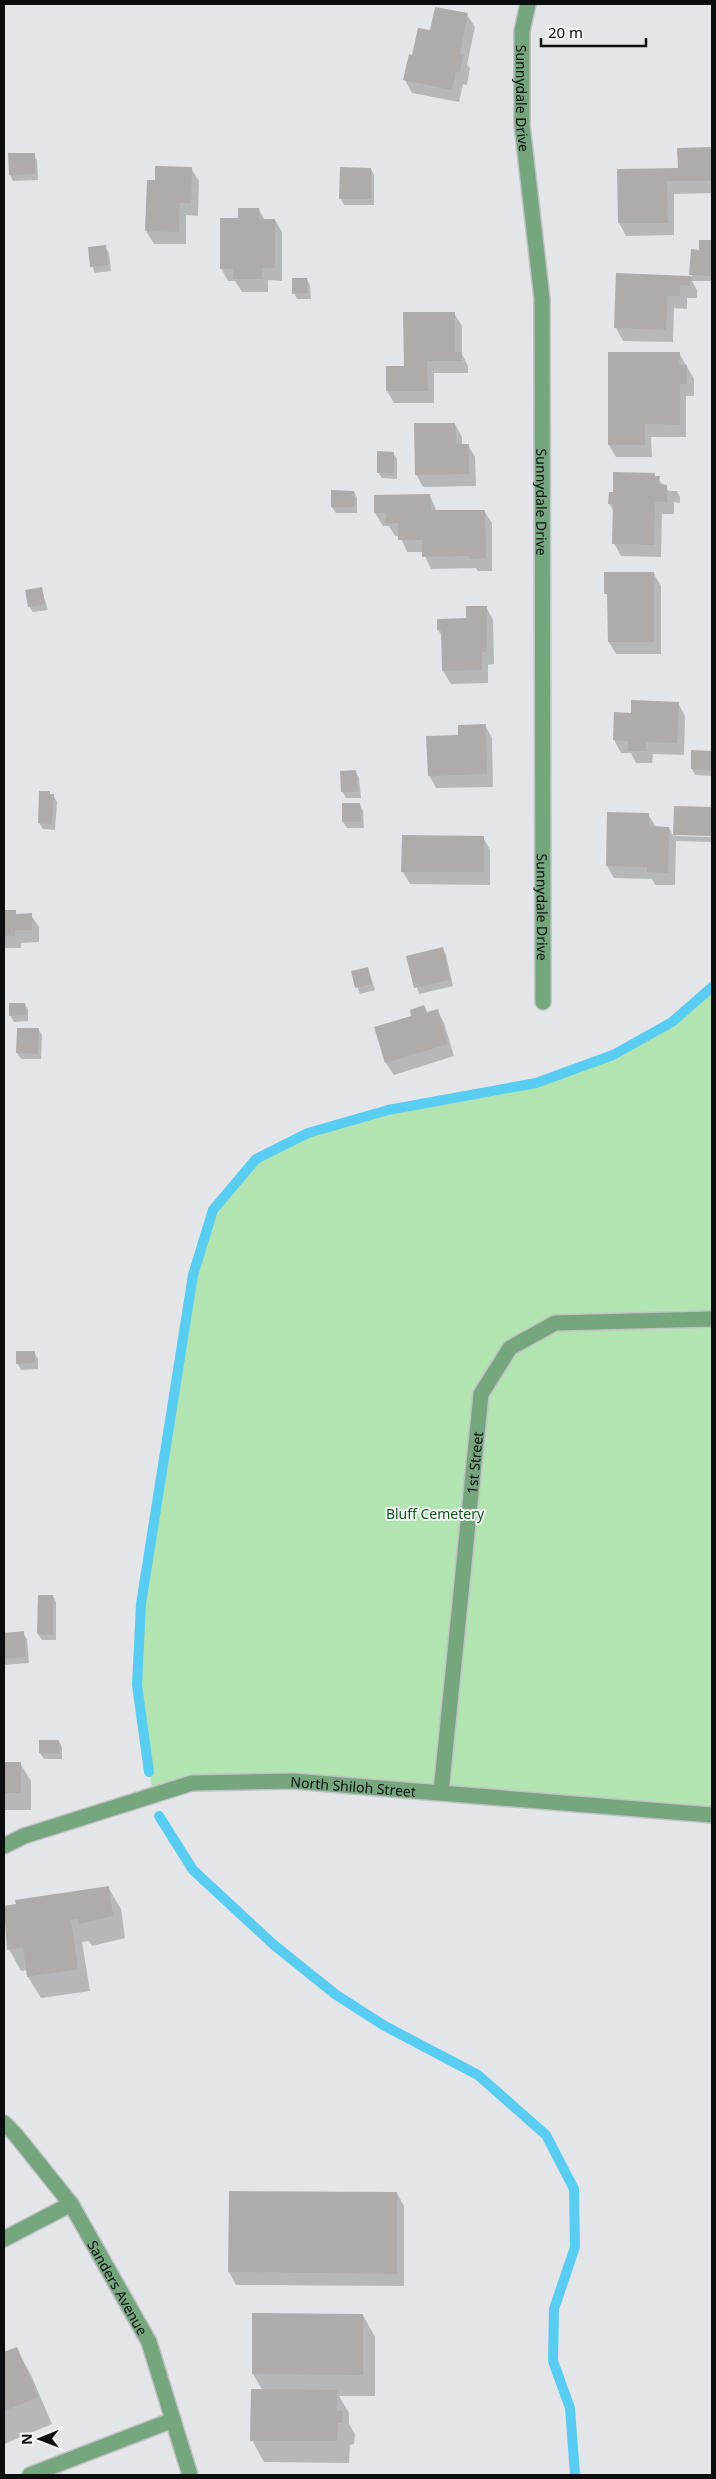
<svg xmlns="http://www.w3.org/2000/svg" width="716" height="2479" font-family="'Noto Sans',sans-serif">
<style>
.green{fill:#b2e4b2}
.shadow{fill:#0003}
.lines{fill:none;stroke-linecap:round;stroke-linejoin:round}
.stream{stroke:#59ccf2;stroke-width:10}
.building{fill:#afabab}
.minor-casing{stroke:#c1c2c5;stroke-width:18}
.minor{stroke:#76a67d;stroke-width:15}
.labels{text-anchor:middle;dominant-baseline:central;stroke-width:4;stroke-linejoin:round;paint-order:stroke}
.street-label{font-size:14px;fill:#0c0d0e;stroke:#f1f3f5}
.park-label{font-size:14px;fill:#0d5719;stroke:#f1f3f5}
</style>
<rect width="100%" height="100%" fill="#e4e5e8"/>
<polygon class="green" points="712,987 712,1815 441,1792 192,1783 154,1795 149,1772 137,1685 141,1604 193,1275 213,1210 256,1159 308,1133 388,1110 536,1083 613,1055 672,1022"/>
<g class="shadow">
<polygon points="467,15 475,27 467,65 470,68 467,85 463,84 459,102 412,93 405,80 413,56 431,31"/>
<polygon points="712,148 712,193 674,194 674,235 626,236 619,223 618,170 679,170 679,149"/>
<polygon points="34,154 37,161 38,180 13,181 10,175"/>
<polygon points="191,168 199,181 198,216 186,215 186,244 154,244 146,231 156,181"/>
<polygon points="371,169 374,175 374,205 344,205 341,199"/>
<polygon points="259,210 265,220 275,220 282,232 282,281 268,280 268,292 242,292 235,281 228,281 221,268 239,220"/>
<polygon points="701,241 712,241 712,281 692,281 697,290 697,298 687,298 687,309 674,308 673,342 623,341 616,328 618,275 692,277 691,274 700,251"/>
<polygon points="105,247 109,253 111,271 95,273 92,266"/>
<polygon points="307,279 310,285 311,299 297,299 294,293"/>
<polygon points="454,313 462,326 462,354 468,366 468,373 434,373 434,403 394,403 387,391 405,367"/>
<polygon points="679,353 694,379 694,396 686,396 686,437 651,437 652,457 616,457 609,445"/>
<polygon points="455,424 462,437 462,445 468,445 475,457 476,486 423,487 416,474"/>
<polygon points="393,453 397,459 397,479 382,478 378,472"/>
<polygon points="654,475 669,491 677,491 680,497 680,503 674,502 674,514 662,514 661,557 621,556 614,543 614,512 609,503"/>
<polygon points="354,492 357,498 357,513 336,513 332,507"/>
<polygon points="430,496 437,512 484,511 492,523 492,571 478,571 476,568 431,569 423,552 407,552 400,536 395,536 389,526 383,526 375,513 375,497"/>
<polygon points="654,574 661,586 661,654 616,654 609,642 609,598 606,593"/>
<polygon points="41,588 48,610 33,612 29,606"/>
<polygon points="486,607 493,620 494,664 488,665 488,683 451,684 443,671 443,638 438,630 467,619"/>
<polygon points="678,703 685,716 684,755 653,754 652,763 636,763 631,753 621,753 614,740 632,714"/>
<polygon points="485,725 492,738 493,787 436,788 429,775 460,736"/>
<polygon points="693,752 712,753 712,776 695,775 692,769"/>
<polygon points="341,772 356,772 359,778 361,798 346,798 343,792"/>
<polygon points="53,795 57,802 55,830 43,829 39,823"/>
<polygon points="360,804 363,811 364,828 347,828 343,822"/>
<polygon points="675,807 712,808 712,835 676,834 676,836 712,837 712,842 676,841 675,885 655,885 652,879 614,878 607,866 648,814 656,827 669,828 674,837"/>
<polygon points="483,837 490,850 490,885 410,884 403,872"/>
<polygon points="4,911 15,911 17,915 31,915 39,927 39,942 21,943 21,948 4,948"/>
<polygon points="443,949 446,955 453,986 419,994 408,957"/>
<polygon points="368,969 375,990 360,994 352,972"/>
<polygon points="25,1004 28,1010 28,1021 14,1022 10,1015"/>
<polygon points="437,1010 444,1023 454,1056 394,1075 386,1063 376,1028"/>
<polygon points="38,1029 42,1035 41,1059 21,1059 17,1053"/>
<polygon points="34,1352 38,1359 38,1369 21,1370 17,1363"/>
<polygon points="53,1596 56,1602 56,1640 42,1640 38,1634"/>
<polygon points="23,1633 27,1639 29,1663 4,1665 4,1634"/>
<polygon points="59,1741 62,1748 62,1759 44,1759 40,1753"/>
<polygon points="4,1753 5,1763 20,1763 31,1781 31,1810 4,1810"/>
<polygon points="108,1887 121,1909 125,1938 92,1946 89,1941 82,1942 90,1991 41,1998 28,1977 28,1970 21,1971 9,1949 4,1907"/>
<polygon points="230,2192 397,2193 404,2206 404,2286 236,2285 229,2272"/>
<polygon points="363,2315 375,2337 375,2396 339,2396 349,2413 349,2424 355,2434 354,2444 350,2445 349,2463 264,2462 252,2440 263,2391 253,2374"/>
<polygon points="16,2348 31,2375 52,2424 4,2444 4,2353"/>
</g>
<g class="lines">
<g class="stream">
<polyline points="149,1772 137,1685 141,1604 193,1275 213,1210 256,1159 308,1133 388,1110 536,1083 613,1055 672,1022 712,987"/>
<polyline points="159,1816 193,1870 274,1945 335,1994 383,2025 478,2075 546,2135 574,2189 575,2247 554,2309 553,2361 570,2408 575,2475"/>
</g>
</g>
<g class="building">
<polygon points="435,7 468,13 460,54 463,55 460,73 456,72 452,90 403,80 409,54 412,55 418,28 430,30"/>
<polygon points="712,147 712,181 667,181 668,223 618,223 617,169 678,168 677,148"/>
<polygon points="8,153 35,153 35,174 9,175"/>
<polygon points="155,166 192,167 191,203 180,203 179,232 145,231 147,180 155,180"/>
<polygon points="340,167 371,168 371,199 339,199"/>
<polygon points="238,208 259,208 260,219 275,219 275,268 262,268 262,279 233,279 234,269 220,269 220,218 238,218"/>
<polygon points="699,240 712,240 712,276 689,275 691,249 699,250"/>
<polygon points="106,245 108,265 90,267 88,247"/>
<polygon points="616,273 691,276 690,286 680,285 680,296 668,296 666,330 614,328"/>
<polygon points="292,278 307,278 308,293 292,294"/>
<polygon points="403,312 455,312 455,352 462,352 462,361 427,361 428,391 386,391 386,366 404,366"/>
<polygon points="608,352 680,352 679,365 687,365 687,384 680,384 680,425 645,424 645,445 608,445"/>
<polygon points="414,423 455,423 456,444 469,444 469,474 415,475"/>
<polygon points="377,451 394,452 394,473 377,473"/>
<polygon points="613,472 655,473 655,476 660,476 659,484 667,485 667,502 655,502 654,545 612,544 613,504 608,504 609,492 613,492"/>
<polygon points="331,490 354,491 355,507 331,507"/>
<polygon points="430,494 431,510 485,510 486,558 469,559 469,556 422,557 422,540 398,540 398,523 386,524 386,513 374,513 374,495"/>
<polygon points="604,572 654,572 654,642 608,642 607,594 604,594"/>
<polygon points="42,587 45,604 28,607 25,590"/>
<polygon points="466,606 487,606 487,652 482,652 482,670 442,671 441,630 437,630 437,619 466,618"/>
<polygon points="631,700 679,702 677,743 646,742 646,751 628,751 628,741 613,740 614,712 631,713"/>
<polygon points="486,724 487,774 428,776 426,736 458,735 458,725"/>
<polygon points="691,750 712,751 712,770 691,769"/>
<polygon points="356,770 358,792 341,792 340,771"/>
<polygon points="39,791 50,791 50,794 54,794 52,824 38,823"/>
<polygon points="342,803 360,803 361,822 342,822"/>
<polygon points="674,806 712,807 712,836 673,835"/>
<polygon points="607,812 649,813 649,826 669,827 668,873 647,872 647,867 606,866"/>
<polygon points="402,835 484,836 484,872 401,872"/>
<polygon points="4,910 16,910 16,914 32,913 32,930 15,930 15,936 4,936"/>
<polygon points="443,947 450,980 414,988 406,956"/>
<polygon points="368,967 372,984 355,988 351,971"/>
<polygon points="9,1003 25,1003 26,1015 9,1016"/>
<polygon points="424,1005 427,1012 438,1009 448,1044 385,1063 374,1027 411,1016 410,1010"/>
<polygon points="17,1028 39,1028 38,1054 16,1053"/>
<polygon points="16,1351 35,1351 35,1363 16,1364"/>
<polygon points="38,1595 53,1595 53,1635 37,1634"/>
<polygon points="24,1631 26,1657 4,1659 4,1633"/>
<polygon points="39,1740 59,1740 60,1753 39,1753"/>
<rect x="4" y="1762" width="17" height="31"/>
<polygon points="109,1886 113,1916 78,1924 78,1919 71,1920 78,1969 27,1977 23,1947 7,1950 4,1906 16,1904 15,1900"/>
<polygon points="229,2191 397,2192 397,2274 228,2272"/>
<polygon points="252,2313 363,2314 363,2375 252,2374"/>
<polygon points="17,2347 38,2397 4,2411 4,2352"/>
<polygon points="251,2389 337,2390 337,2411 343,2411 342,2423 338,2423 337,2441 250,2441"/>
</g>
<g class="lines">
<g class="minor-casing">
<g id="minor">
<path id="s1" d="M528 4 522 31V125L542 299 543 1002"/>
<path id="s2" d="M441 1792 481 1394 510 1348 555 1323 712 1319"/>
<path id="s3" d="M4 1846 24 1836 192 1783 293 1781 712 1815"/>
<path id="s4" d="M4 2123 15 2134 71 2204 149 2342 190 2475"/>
<polyline points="4,2239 71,2204"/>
<polyline points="30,2475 173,2420"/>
</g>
</g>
<use href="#minor" class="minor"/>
</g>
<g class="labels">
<g class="street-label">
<text stroke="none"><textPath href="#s1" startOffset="95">Sunnydale Drive</textPath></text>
<text stroke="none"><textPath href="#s1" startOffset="500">Sunnydale Drive</textPath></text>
<text stroke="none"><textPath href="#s1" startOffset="905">Sunnydale Drive</textPath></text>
<text stroke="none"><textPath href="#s2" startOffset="331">1st Street</textPath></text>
<text stroke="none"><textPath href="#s3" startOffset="360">North Shiloh Street</textPath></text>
<text stroke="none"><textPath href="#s4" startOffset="201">Sanders Avenue</textPath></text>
</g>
<g class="park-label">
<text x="435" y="1513">Bluff Cemetery</text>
</g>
</g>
<rect width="716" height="2479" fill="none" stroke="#0c0d0e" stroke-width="10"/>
<g transform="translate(40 2439) rotate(269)" stroke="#f1f3f5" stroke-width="4" paint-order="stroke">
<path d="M0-4L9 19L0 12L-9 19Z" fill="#0c0d0e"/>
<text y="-8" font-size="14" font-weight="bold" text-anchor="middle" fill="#0c0d0e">N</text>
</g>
<path d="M541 38v8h105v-8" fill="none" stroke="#0c0d0e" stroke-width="2.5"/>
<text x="548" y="38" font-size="15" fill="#0c0d0e" stroke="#f1f3f5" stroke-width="4" paint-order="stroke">20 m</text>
</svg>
